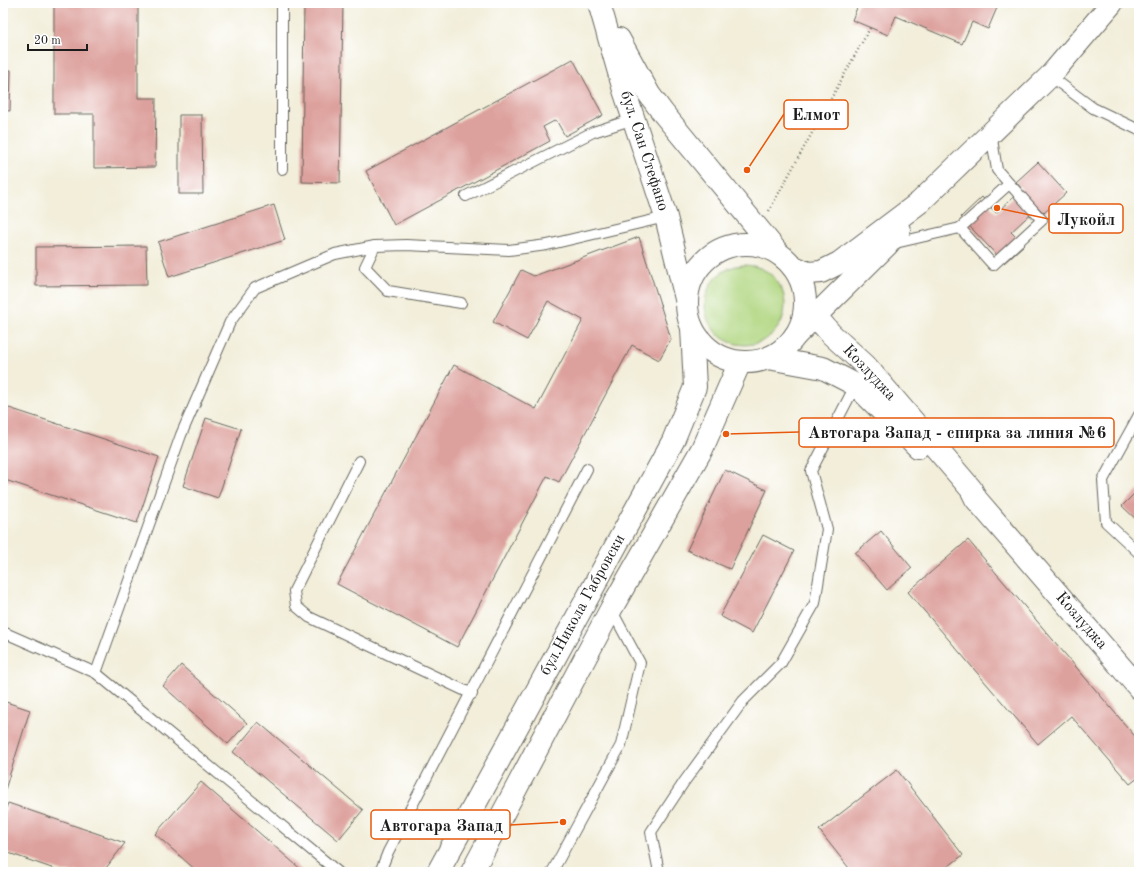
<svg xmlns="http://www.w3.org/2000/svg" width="1142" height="875" font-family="'Old Standard TT',serif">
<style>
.green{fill:#b0d680;stroke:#66794e}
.building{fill:#dda19d}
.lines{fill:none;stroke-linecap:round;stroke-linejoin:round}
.service-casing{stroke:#67665e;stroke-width:12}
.tertiary-casing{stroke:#67665e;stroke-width:24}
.secondary-casing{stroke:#67665e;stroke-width:24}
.path{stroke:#67665e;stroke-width:2.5;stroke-dasharray:1 3;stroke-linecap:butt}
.service{stroke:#fff;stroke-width:10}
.tertiary{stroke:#fff;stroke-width:22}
.secondary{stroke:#fff;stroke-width:22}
.labels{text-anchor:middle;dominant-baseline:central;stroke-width:3.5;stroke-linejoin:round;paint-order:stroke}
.street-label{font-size:16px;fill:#1c1c1c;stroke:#fff}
.leader{fill:none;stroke:#e8590c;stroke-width:1.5}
.callout-dot{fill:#e8590c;stroke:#fff;stroke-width:1.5}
.callout{fill:#fff;stroke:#e8590c;stroke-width:1.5}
.callout-label{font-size:17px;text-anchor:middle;font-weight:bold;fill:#1c1c1c}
</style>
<rect width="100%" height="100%" fill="#fff"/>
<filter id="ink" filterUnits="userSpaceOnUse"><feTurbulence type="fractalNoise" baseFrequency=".025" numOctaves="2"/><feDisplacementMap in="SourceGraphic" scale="8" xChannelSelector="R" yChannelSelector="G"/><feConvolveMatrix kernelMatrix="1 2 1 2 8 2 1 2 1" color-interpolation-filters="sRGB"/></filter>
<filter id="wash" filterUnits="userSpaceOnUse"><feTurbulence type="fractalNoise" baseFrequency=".012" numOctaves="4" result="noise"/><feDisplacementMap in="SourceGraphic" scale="16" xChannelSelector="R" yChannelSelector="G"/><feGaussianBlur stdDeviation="0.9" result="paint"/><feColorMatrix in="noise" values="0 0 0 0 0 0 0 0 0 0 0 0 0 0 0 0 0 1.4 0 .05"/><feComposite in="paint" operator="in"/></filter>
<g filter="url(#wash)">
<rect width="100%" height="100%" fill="#f2eeda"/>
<circle class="green" cx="745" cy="305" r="40"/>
<g id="blocks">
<g class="building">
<polygon points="54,3 138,3 138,98 156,98 155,167 94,168 94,114 54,114"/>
<polygon points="304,3 343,3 340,183 302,182"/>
<polygon points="859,3 999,3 988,29 972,22 962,44 896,16 888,35 852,20"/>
<polygon points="573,59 603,115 565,136 556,120 543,127 550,141 394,225 366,171"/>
<polygon points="3,70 11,70 10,111 3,110"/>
<polygon points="179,115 202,115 203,194 179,194"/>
<polygon points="1038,162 1066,193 1044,213 1038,207 1011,232 1024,245 1004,263 961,217 982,197 996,213 1022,189 1016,182"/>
<polygon points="274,205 285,240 169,277 158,242"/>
<polygon points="639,237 671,339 659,360 632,345 559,482 547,476 457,647 337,584 454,365 536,409 583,320 548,301 527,340 493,322 521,270 534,276"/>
<polygon points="146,246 147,285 36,286 36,247"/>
<polygon points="3,406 159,457 137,523 5,480 3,487"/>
<polygon points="206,418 241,429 218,498 183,486"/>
<polygon points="725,470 767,490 730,569 687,550"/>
<polygon points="1139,489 1139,522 1122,506"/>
<polygon points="881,531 912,568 887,590 855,553"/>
<polygon points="763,535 794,551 752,633 720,616"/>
<polygon points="968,540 1139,741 1139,777 1130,784 1071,716 1038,744 908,592"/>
<polygon points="181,665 247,723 228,744 163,686"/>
<polygon points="3,701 30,710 3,796"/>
<polygon points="258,722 363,810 338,840 233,752"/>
<polygon points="897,770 963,855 941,872 852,872 819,830"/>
<polygon points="201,782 304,872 198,872 155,834"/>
<polygon points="8,803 125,843 103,872 63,872 3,851 3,816"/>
</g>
</g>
</g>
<g filter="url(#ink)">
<use href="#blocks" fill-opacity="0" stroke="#67665e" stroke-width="1"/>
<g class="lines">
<g class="service-casing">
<g id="service">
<polyline points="1050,76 1093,108 1139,130"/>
<polyline points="282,169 282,3"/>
<polyline points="466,196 593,132 634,119"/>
<polyline points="960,228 1009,184"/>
<polyline points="891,244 960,228 993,265 1042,220 997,170 991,133"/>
<polyline points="461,303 388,291 365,267 375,246 406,245 509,250 547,245 666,217"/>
<polyline points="1139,415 1103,480 1106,522 1139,553"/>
<polyline points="359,461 294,591 296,606 309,617 472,694"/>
<polyline points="3,632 96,673 338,872"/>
<polyline points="96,673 181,435 230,322 255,288 335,254 375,246"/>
<polyline points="380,872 388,852 587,469"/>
<polyline points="552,872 621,745 640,663 611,609"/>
<polyline points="659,872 651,832 684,782 743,701 781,663 815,603 827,529 811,471 856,384"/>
</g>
</g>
<g class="tertiary-casing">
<g id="tertiary">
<polyline points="792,266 808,273 821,272 839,263 920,202 1050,76 1112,3"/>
<polyline points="795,336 887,245 899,230"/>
<polyline points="438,872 673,441 695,387 692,328"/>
<polyline points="472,872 611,609 702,449 740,362"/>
</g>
</g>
<g class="secondary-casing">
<g id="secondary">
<polyline points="599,3 624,90 666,217 686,299"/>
<polyline points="619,39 649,94 663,113 778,253"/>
<circle cx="746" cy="303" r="59"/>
<polyline points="806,305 831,334 865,365 971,489 976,499 1139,688"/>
<polyline points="768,358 823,368 856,385 918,447"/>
</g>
</g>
<polyline class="path" points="769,211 870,28"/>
<use href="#service" class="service"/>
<use href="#tertiary" class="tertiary"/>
<use href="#secondary" class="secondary"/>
</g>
</g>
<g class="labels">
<g class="street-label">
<text transform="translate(644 151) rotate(72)">бул. Сан Стефано</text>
<text transform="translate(869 373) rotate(47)">Козлуджа</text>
<text transform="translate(583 605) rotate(-61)">бул.Никола Габровски</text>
<text transform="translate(1081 621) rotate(49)">Козлуджа</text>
</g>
</g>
<path class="leader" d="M747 170L784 114M997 208L1049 219M726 434L799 432M563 822L510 825"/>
<g class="callout-dot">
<circle cx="747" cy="170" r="4"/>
<circle cx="997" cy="208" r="4"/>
<circle cx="726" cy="434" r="4"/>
<circle cx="563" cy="822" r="4"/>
</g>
<g class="callout">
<rect x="784" y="100" width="64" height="29" rx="4"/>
<rect x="1049" y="204" width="74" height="29" rx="4"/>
<rect x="799" y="418" width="315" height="29" rx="4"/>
<rect x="371" y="810" width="139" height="29" rx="4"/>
</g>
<g class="callout-label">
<text x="816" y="120">Елмот</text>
<text x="1086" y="225">Лукойл</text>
<text x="957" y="438">Автогара Запад - спирка за линия №6</text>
<text x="441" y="831">Автогара Запад</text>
</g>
<rect width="1142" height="875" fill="none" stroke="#fff" stroke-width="16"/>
<path d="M28 44v6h59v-6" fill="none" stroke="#1c1c1c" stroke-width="2"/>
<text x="34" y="44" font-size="12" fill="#1c1c1c" stroke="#ffffff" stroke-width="3" paint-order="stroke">20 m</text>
</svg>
